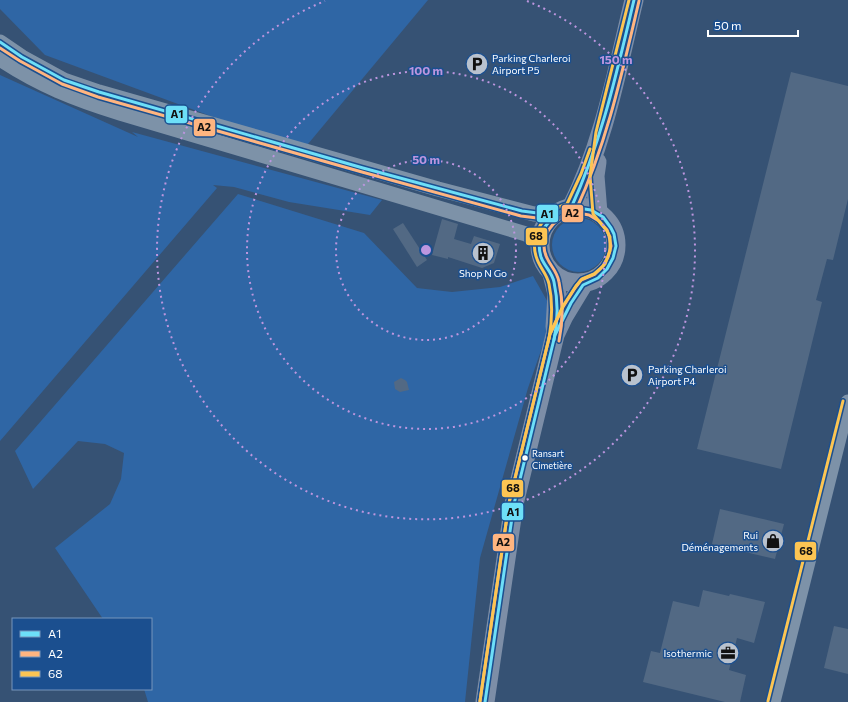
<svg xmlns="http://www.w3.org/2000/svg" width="848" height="702" font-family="Commissioner,sans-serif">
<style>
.green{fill:#2f66a5}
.building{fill:#526984}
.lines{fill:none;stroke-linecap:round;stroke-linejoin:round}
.minor{stroke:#7d92a8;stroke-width:15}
.major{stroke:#7d8ea7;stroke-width:19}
.bus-1-casing{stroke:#1b4f8f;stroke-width:6}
.bus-2-casing{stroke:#1b4f8f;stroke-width:6}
.bus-3-casing{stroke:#1b4f8f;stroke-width:6}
.bus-1{stroke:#6ddff8;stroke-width:3}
.bus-2{stroke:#ffb580;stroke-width:3}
.bus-3{stroke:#fcc553;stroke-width:3}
.ring{fill:none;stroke:#bd96df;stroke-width:2;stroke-dasharray:2 4}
.bus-dot{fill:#fff;stroke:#1b4f8f;stroke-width:1.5}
.labels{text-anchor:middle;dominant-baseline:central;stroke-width:3;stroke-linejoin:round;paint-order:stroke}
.bus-label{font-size:9px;fill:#fff;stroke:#1b4f8f;text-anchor:start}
.poi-label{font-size:10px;fill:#fff;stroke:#1b4f8f;text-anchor:start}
.centre{fill:#bd96df;stroke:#1b4f8f;stroke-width:2}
.ring-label{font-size:12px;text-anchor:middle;font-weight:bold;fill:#bd96df;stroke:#1b4f8f;stroke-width:3;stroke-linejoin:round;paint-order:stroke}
.line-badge{stroke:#1b4f8f;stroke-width:1.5}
.pale-badge-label{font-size:11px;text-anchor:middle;font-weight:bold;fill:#111}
</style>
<rect width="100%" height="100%" fill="#365274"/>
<g class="green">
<polygon points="0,0 428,0 303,150 45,55 0,9"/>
<polygon points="0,75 138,137 132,132 382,200 370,215 289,202 234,187 213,185 217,188 0,441"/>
<polygon points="238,194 364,233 417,288 452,292 500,287 533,276 554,313 528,388 480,558 465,702 148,702 144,689 151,689 151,619 103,619 55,548 110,504 121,479 124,453 105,444 78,441 33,489 15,451"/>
<circle cx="579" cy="245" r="27"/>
</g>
<g class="building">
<polygon points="791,72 848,86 848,199 833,260 827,259 816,300 822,302 781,469 697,449"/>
<polygon points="442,219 458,224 454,239 471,244 474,236 500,244 494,263 482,268 448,257 448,259 432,255"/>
<polygon points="403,223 427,260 417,267 393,229"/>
<polygon points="401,378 405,380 407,382 409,390 400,392 395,389 394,382"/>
<polygon points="720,509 784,524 775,559 712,544"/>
<polygon points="703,590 729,596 730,594 765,602 754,643 737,638 729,670 746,675 740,702 725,702 643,682 651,651 660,653 673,601 699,607"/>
<polygon points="834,626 848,629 848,674 824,668"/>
</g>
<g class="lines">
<g class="minor">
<polyline points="0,42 22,57 64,80 99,92 438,189 534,214 559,212"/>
<path d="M0 59C39 85 75 99 120 113L526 234 540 244"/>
<polyline points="773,702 848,402"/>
</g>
<g class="major">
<polyline points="597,162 595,176 598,213"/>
<circle cx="578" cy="245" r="38"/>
<path d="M571 208C604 143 617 70 634 0"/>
<polyline points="552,274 557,294 555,327"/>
<polyline points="485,702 514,504 555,335 564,316 584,283"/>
</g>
<g class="bus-1-casing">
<g id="bus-1">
<polyline points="0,42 22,57 64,80 99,92 363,168 522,211 545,214 559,212 572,208 578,208 591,210 603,217 611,228 614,234 616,246 613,258 607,269 598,278 583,285 571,303 555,335 514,504 485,702"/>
<path d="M571 208C602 141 617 71 634 0"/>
<path d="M554 340C558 321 558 300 554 282 552 272 544 266 541 257 534 234 550 214 571 208"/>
</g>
</g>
<g class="bus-2-casing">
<g id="bus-2">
<polyline points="0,48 20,61 62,84 98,97 362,172 521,216 545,219 560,217 573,213 578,213 589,215 599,221 607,230 609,236 611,246 608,257 603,266 595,274 581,280 575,288 563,307 550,334 509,503 480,701"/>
<path d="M576 210C607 143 622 73 639 1"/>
<path d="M559 341C563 322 563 301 559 282 557 271 551 267 547 258 537 237 554 218 572 213"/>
</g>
</g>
<g class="bus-3-casing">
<g id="bus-3">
<path d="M549 339C552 321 553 302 549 284 547 274 540 268 537 259 528 236 545 210 567 204L581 174 590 149"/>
<polyline points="480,701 509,503 550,334 563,306 576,286 582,279 594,274 600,269 605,264 610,251 610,237 607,231 593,214 590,176 596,132 629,0"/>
<polyline points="768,701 843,401"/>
</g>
</g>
<use href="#bus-1" class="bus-1"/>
<use href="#bus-2" class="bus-2"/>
<use href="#bus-3" class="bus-3"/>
</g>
<g class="ring">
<circle cx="426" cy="250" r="90"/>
<circle cx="426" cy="250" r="179"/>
<path d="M527 1A269 269 0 1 1 325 1"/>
</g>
<defs>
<g id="parking-disc" transform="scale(1.15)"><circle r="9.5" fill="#b9c2ce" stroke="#1b4f8f"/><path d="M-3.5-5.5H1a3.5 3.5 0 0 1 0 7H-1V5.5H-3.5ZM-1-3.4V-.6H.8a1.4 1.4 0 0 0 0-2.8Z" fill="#111"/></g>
<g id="building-disc" transform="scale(1.15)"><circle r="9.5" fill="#b9c2ce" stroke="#1b4f8f"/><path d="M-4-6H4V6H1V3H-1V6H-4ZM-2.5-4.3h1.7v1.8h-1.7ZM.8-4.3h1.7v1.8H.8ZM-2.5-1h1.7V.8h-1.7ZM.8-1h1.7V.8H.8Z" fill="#111"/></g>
<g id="shop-disc" transform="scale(1.15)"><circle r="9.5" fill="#b9c2ce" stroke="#1b4f8f"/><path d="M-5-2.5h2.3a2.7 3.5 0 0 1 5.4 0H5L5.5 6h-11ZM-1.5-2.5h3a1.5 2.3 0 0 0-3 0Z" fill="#111"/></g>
<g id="office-disc" transform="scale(1.15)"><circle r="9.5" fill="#b9c2ce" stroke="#1b4f8f"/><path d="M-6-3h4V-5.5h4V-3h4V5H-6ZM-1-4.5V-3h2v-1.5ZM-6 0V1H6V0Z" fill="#111"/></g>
</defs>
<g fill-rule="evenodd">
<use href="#parking-disc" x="477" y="64"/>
<use href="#building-disc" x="483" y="253"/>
<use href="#parking-disc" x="632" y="375"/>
<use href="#shop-disc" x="773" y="541"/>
<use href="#office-disc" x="728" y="653"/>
</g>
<circle class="bus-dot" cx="525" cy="458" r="3.5"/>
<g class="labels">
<g class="bus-label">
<text x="532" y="453">Ransart<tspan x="532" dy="12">Cimetière</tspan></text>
</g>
<g class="poi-label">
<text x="492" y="58">Parking Charleroi<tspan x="492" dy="12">Airport P5</tspan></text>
<text x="483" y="273" text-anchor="middle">Shop N Go</text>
<text x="648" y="369">Parking Charleroi<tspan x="648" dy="12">Airport P4</tspan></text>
<text x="758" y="535" text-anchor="end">Rui<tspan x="758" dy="12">Déménagements</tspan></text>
<text x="712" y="653" text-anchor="end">Isothermic</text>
</g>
</g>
<circle cx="426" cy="250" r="6" class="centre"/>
<g class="ring-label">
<text x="616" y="64">150 m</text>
<text x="426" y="75">100 m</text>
<text x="426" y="164">50 m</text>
</g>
<g class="line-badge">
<rect x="165" y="105" width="23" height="19" rx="4" fill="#6ddff8"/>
<rect x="193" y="118" width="23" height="19" rx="4" fill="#ffb580"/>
<rect x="561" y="204" width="23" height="19" rx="4" fill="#ffb580"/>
<rect x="536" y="204" width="23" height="19" rx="4" fill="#6ddff8"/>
<rect x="525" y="227" width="23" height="19" rx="4" fill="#fcc553"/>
<rect x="501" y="479" width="23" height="19" rx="4" fill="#fcc553"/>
<rect x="501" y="502" width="23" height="19" rx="4" fill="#6ddff8"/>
<rect x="492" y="533" width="23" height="19" rx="4" fill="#ffb580"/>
<rect x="794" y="541" width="23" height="20" rx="4" fill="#fcc553"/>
</g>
<g class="pale-badge-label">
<text x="177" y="118">A1</text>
<text x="204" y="131">A2</text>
<text x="572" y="217">A2</text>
<text x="547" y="218">A1</text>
<text x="536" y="240">68</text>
<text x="513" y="492">68</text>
<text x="513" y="516">A1</text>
<text x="503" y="546">A2</text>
<text x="806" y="555">68</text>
</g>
<rect x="12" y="618" width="140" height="72" fill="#1b4f8f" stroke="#7695bc"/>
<rect x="20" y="631" width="20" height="6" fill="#6ddff8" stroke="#7695bc"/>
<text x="48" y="638" font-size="12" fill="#ffffff">A1</text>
<rect x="20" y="651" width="20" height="6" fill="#ffb580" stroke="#7695bc"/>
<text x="48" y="658" font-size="12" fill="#ffffff">A2</text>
<rect x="20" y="671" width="20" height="6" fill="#fcc553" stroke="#7695bc"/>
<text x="48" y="678" font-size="12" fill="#ffffff">68</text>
<path d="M708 30v6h90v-6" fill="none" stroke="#ffffff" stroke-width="2"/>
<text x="714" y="30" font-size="12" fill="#ffffff" stroke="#1b4f8f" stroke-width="3" paint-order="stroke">50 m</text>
</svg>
